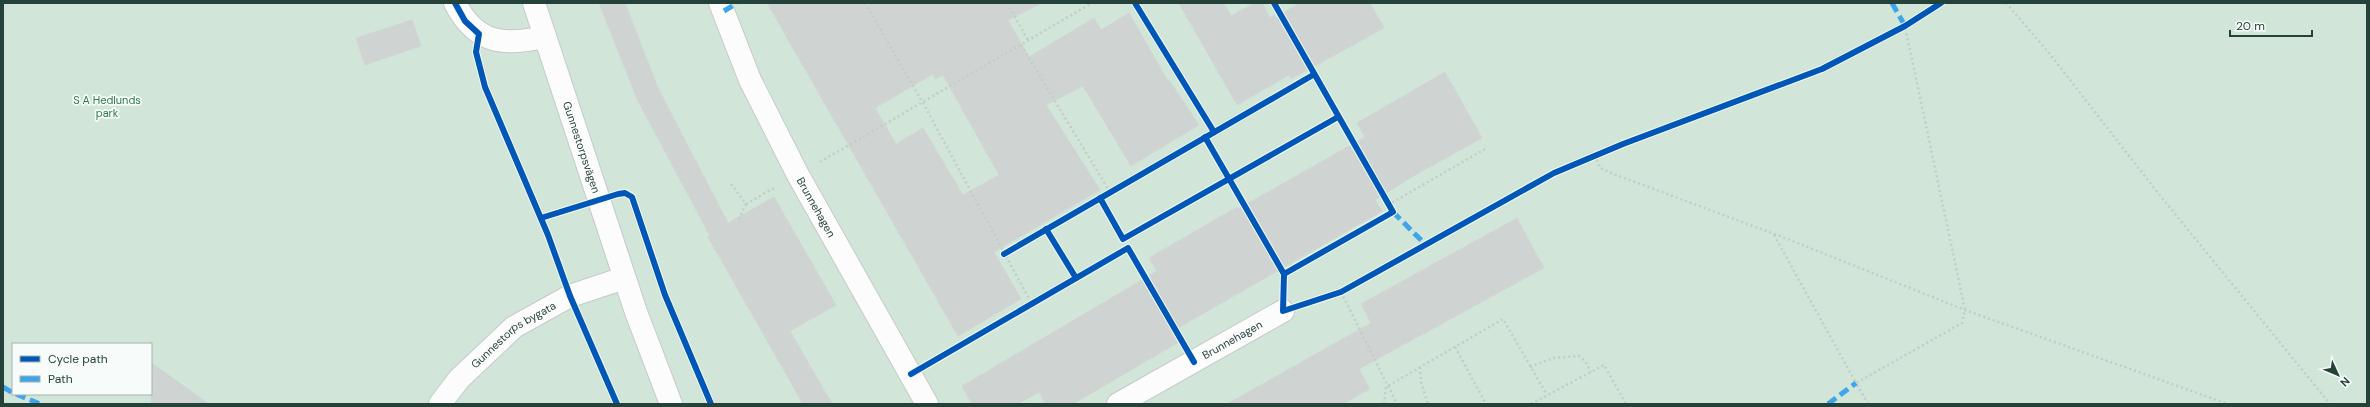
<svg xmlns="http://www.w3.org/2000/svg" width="2370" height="407" font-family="'DM Sans',sans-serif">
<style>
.green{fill:#d1e6d8;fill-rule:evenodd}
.building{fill:#cfd4d2;stroke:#d1d6d4;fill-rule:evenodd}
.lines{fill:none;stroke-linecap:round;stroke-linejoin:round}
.street-casing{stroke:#c5cac8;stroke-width:24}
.path{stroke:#c3ccca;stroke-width:2.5;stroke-dasharray:2 3;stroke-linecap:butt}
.street{stroke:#fcfcfc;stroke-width:22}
.quiet{stroke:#3ea4ec;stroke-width:5;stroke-dasharray:10 5;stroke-linecap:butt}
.cycleway-casing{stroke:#f7fbf9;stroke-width:8}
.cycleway{stroke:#0057b8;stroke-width:6}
.labels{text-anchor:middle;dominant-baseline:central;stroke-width:3.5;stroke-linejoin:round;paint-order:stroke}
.park-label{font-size:11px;fill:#2d7a4b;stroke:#f7fbf9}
.street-label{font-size:11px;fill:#24423a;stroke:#f7fbf9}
</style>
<rect width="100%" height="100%" fill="#e8edeb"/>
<path class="green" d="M3 3H2367V404H3ZM13 344H151V394H13Z"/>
<g class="building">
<polygon points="599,3 625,3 658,88 728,223 774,197 836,305 790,331 832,404 803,404 708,237 710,236 637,99"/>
<path d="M767 3H1042L1008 20 1029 57 1094 18 1101 30 1129 13 1168 81 1169 80 1199 125 1131 166 1083 86 1046 105 1100 190 994 252 1021 299 958 336ZM933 74 935 79 943 75 999 175 963 195 923 128 896 144 875 108Z"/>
<polygon points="1179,3 1224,3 1231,16 1255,3 1262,3 1270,18 1274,15 1276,18 1299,3 1370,3 1384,28 1291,79 1289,75 1237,105"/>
<polygon points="412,20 421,46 365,65 356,38"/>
<polygon points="1445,72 1482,138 1415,175 1375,200 1382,211 1171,332 1177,343 1073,404 1046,404 1039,392 1018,404 972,404 962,386 1157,271 1149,258 1237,207 1238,209 1365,137 1357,123"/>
<polygon points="1517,218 1544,268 1359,369 1370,389 1343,404 1227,404 1371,323 1361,304"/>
<polygon points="151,363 163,371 209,404 151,404"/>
</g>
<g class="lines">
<g class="street-casing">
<g id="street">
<path d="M455 3C476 44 503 46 545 37"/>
<path id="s1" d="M534 3 636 312 671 404"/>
<path id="s2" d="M720 3 750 80 798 175 927 404"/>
<path id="s3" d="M440 404 459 379 514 327 570 296 624 278"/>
<path id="s4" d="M1118 404 1283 311"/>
</g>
</g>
<g class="path">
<polyline points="865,3 923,103 1032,304"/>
<polyline points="1007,3 1028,40"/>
<polyline points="2006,3 2049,53 2158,193 2330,404"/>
<polyline points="1021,45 1110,192"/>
<polyline points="1595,155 1600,168 1616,175 1780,236 1965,310 2228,404"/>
<polyline points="820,162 1092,3"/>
<polyline points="731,184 746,204 739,219"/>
<polyline points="746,204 776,187"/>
<polyline points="1388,205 1485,149"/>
<polyline points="1774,235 1856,383"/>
<polyline points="1341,292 1397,404"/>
<polyline points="1455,347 1486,404"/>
<polyline points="1420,367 1421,382 1428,404"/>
<polyline points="1530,367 1553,358 1579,356 1585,361 1591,372"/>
<polyline points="1384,404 1386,387 1503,319 1547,395"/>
<polyline points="1531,404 1604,365 1626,404"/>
<polyline points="1868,404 1856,383 1962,323 1965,310 1905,26"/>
</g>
<use href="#street" class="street"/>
<g class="quiet">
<polyline points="1892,3 1905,26"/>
<polyline points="724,11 737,3"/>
<polyline points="1393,212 1425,244"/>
<polyline points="3,387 13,393"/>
<polyline points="16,394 40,404"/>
<polyline points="1828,404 1856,383"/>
</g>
<g class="cycleway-casing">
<g id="cycleway">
<polyline points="455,3 465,21 479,34 476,52 485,87 548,235 570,296 617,404"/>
<polyline points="1135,3 1214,132"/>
<polyline points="1274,3 1393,212 1284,274"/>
<polyline points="1205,137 1284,274 1283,311 1341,292 1554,173 1623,144 1822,69 1905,26 1941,3"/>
<polyline points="1100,198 1123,239 1338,117"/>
<polyline points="541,218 618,194 625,193 632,197 665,295 711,404"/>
<polyline points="1046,229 1076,278"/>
<polyline points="1004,254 1313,75"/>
<polyline points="911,374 1128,248 1194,362"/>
</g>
</g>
<use href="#cycleway" class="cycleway"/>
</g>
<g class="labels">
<g class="park-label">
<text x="107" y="100">S A Hedlunds<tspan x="107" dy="13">park</tspan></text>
</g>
<g class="street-label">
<text stroke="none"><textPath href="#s1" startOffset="152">Gunnestorpsvägen</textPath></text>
<text stroke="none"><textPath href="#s2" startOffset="226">Brunnehagen</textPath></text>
<text stroke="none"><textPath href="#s3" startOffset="102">Gunnestorps bygata</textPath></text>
<text stroke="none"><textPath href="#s4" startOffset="131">Brunnehagen</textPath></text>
</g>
</g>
<rect width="2370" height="407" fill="none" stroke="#24423a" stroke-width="8"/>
<rect x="12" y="343" width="140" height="52" fill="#f7fbf9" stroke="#a3b1ad"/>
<rect x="20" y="356" width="20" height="6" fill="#0057b8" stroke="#a3b1ad"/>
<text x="48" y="363" font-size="12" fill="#24423a">Cycle path</text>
<rect x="20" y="376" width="20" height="6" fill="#3ea4ec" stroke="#a3b1ad"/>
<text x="48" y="383" font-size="12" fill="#24423a">Path</text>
<g transform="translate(2338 375) rotate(134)" stroke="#f7fbf9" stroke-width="3" paint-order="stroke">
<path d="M0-3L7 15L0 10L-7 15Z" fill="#24423a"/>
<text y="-6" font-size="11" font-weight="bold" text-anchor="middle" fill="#24423a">N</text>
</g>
<path d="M2230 30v6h82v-6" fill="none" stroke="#24423a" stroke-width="2"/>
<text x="2236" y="30" font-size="12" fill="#24423a" stroke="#f7fbf9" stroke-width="3" paint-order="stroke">20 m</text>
</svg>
